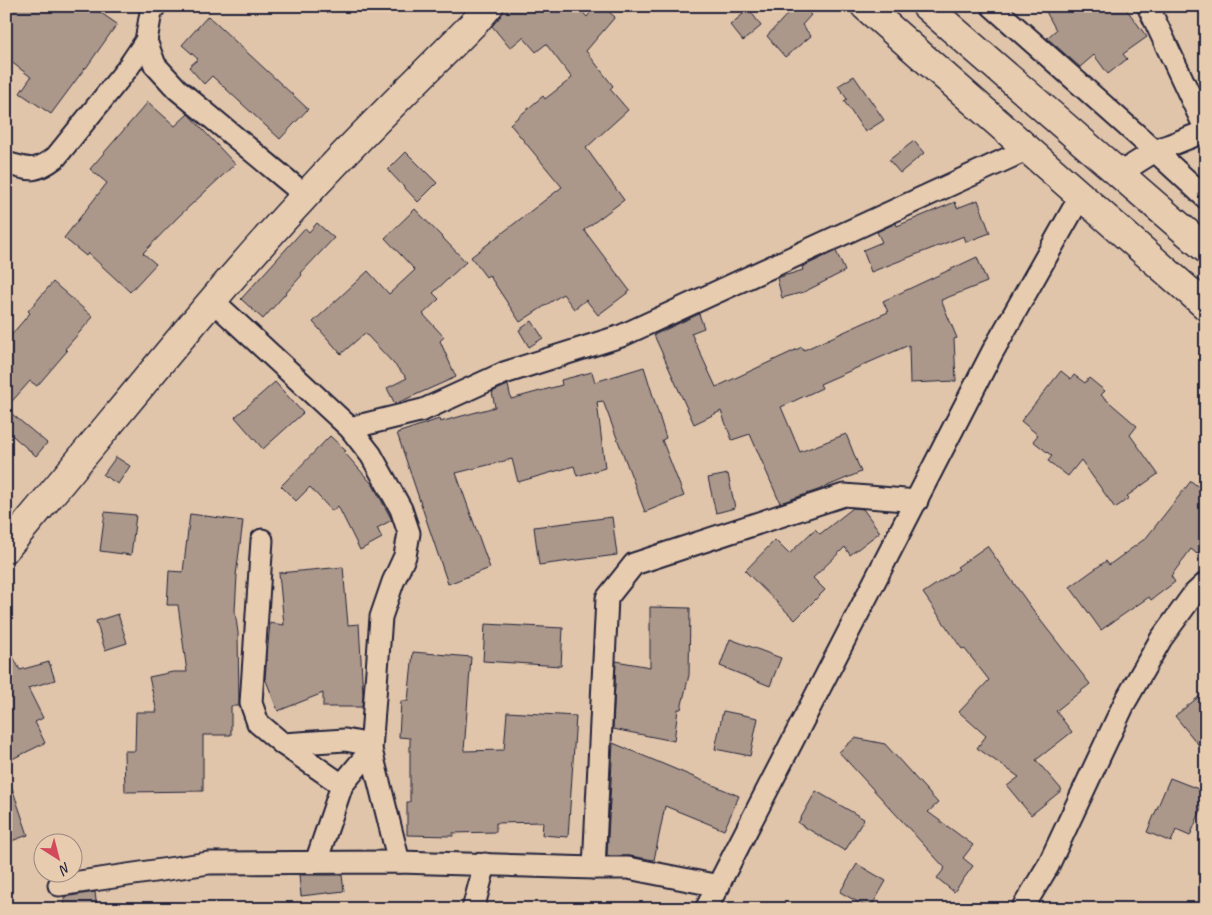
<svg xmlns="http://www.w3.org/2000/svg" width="1212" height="915" font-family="Caveat,sans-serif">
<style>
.building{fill:#ab988b;stroke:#22223b}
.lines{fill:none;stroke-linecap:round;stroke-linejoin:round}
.minor-casing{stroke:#22223b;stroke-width:25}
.primary-casing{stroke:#22223b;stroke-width:31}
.trunk-casing{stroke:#22223b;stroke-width:31}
.minor{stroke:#e8ccaf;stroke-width:21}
.primary{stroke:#e8ccaf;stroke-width:28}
.trunk{stroke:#e8ccaf;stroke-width:28}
</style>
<rect width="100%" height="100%" fill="#e0c5aa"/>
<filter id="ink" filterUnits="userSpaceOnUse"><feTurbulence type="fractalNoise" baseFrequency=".02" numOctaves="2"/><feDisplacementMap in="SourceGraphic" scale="10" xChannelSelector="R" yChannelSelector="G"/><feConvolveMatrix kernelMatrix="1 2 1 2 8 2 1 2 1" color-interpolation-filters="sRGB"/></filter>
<g filter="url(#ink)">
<g class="building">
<polygon points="16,6 91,6 117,24 86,68 85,68 51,114 20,93 31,77 6,58 6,19"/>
<polygon points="504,6 577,6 587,17 596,6 602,6 615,17 586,51 613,86 610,89 628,110 586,148 624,200 584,230 630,291 598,315 586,300 574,309 563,294 520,322 489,275 486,277 471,257 562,187 510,124 543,96 545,99 572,78 546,44 536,52 523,37 510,48 492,26 501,16"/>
<polygon points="795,6 802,6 811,15 802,25 811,36 785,57 767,36"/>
<polygon points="1043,6 1124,6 1147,37 1123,54 1127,59 1108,74 1094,55 1080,67 1047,38 1056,30"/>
<polygon points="749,9 761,26 743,41 730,25"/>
<polygon points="208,16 308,109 280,139 212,76 204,84 189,67 198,59 182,45"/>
<polygon points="854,76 884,120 865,132 844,101 847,99 838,86"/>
<polygon points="148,102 175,126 188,114 235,164 178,217 143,253 156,264 130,292 88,253 86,256 64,238 107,183 90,169"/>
<polygon points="914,141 924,153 900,173 889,160"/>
<polygon points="406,152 437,183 418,202 388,170"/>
<polygon points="978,200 990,233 966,242 964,236 871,272 863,250 882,242 877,232 896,223 897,226 955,202 957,208"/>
<polygon points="415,209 466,262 433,293 439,299 423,314 444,337 440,341 456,377 395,404 387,388 407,378 365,333 341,354 313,322 368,271 389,294 415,270 385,238"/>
<polygon points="317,223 334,238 301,273 302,275 263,319 241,299 305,228 309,232"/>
<polygon points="836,251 845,271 804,292 782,298 777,278 803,270 802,267"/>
<polygon points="977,257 987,282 941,300 957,338 954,339 956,381 910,383 909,345 820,384 822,388 781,407 800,452 846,434 861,472 818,490 780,503 750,434 732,440 721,411 694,424 654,335 699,314 704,328 691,333 716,387 802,347 804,350 888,312 883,301"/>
<polygon points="53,282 93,317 65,349 67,351 37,386 30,381 6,408 6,341 30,313 28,311"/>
<polygon points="532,321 543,338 529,347 519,330"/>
<polygon points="644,367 666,438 662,440 684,496 645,512 603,401 597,402 605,468 577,476 574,466 518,482 512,459 456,473 490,568 448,584 397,433 439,419 440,422 495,407 492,392 508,385 511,399 562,385 561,380 592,372 595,382"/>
<polygon points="1061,371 1071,379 1074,375 1085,383 1089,378 1105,391 1101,395 1137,426 1130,435 1158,474 1127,496 1129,498 1115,508 1081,460 1068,476 1048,461 1052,456 1033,441 1038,435 1021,421"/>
<polygon points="275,382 303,413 263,449 235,417"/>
<polygon points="6,409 47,443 36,456 6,430"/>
<polygon points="330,436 346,451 344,452 373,485 392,520 377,528 382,538 360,550 338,506 332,511 310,487 296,501 281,486"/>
<polygon points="116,457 130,466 118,484 103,475"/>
<polygon points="728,474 735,508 716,513 708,478"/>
<polygon points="1191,481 1206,493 1206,544 1197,554 1191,549 1171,576 1175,582 1151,600 1149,597 1101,630 1070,587 1106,561 1109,565 1146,538"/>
<polygon points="853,508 863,509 880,532 850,555 845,547 813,578 825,590 795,620 745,571 775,540 789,554 815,529 820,534"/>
<polygon points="105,512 136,515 131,555 100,551"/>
<polygon points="190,514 243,521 236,575 237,575 235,611 238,633 239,706 231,706 231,735 203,735 203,791 125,792 124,751 135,751 136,712 157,712 149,677 173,672 187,672 178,605 167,605 169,571 183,572"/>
<polygon points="612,517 617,555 539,565 534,527"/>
<polygon points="987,546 1041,621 1090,684 1056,711 1072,732 1036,760 1062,790 1031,815 1007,786 1019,777 977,748 986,736 959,712 989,680 964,648 962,649 923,593 959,569 957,567"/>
<polygon points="343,567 348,625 359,624 363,695 362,707 323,707 323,693 278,711 265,678 270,623 284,625 279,573"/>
<polygon points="650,607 690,608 689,675 681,709 678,709 674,741 613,729 616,661 650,667"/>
<polygon points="118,614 127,643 105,650 96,621"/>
<polygon points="485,624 563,628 561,666 483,661"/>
<polygon points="730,639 781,658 770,686 720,666"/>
<polygon points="6,643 20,670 49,662 55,680 28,688 43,718 35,722 45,743 6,762"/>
<polygon points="413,652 471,657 464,751 504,750 507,712 576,716 568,837 542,835 543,822 496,823 496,832 453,833 453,836 407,835 407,802 410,802 410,738 399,737 401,701 408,701"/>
<polygon points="1206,691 1206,754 1175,716"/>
<polygon points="723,711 758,718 750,756 715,749"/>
<polygon points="855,738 885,744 938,803 928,812 973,845 963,858 973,866 954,892 937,878 945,868 839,752"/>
<polygon points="613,743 739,796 724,830 665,806 654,860 630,856 607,856"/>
<polygon points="1170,778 1206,792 1206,798 1190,836 1176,830 1171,842 1147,832"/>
<polygon points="6,779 9,779 28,835 6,843"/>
<polygon points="816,791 864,819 845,851 798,823"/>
<polygon points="857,864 886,881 870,909 840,892"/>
<polygon points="299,875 342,875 344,891 301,896"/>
<polygon points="95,892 97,909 65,909 64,897"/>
</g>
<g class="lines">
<g class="minor-casing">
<g id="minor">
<polyline points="992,6 1155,151 1206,198"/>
<polyline points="1148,6 1206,130"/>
<polyline points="146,41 155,65 177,89 305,195"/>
<path d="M6 163C31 170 35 173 56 157L127 69 146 41 151 12 155 6"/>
<polyline points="1120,173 1155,151 1206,131"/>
<polyline points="212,300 350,428 371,455 401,509 409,533 405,556 393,582 381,617 371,750 399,862"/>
<polyline points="350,428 423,410 504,373 621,336 1028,149"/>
<polyline points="262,540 251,703 258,723 283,744 342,785"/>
<polyline points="283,744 345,740 361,743 371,750 342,785 316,862"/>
<polyline points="594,868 607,598 634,564 844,495 917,501"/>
<polyline points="59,885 209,863 399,862 594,868 628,868 719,886"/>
<polyline points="473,909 485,864"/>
<polyline points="706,909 993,351 1080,197"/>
<polyline points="1022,909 1048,866 1125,702 1161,639 1193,595 1206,583"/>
</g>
</g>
<g class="primary-casing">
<path id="primary" d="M6 548C106 431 200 309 305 196 360 135 420 78 477 20L489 6"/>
</g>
<g class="trunk-casing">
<g id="trunk">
<polyline points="865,6 1206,306"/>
<polyline points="926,6 1206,249"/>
</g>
</g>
<use href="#minor" class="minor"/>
<use href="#primary" class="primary"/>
<use href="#trunk" class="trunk"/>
</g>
</g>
<rect width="1212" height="915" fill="none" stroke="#e8ccaf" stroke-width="25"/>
<rect x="12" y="12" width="1187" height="890" fill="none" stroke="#22223b" stroke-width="2" filter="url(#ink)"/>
<g transform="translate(58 858) rotate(144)"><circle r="24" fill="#e8ccaf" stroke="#998881"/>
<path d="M0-4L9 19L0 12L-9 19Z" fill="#d1495b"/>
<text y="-8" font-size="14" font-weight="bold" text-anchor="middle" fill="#22223b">N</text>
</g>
</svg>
